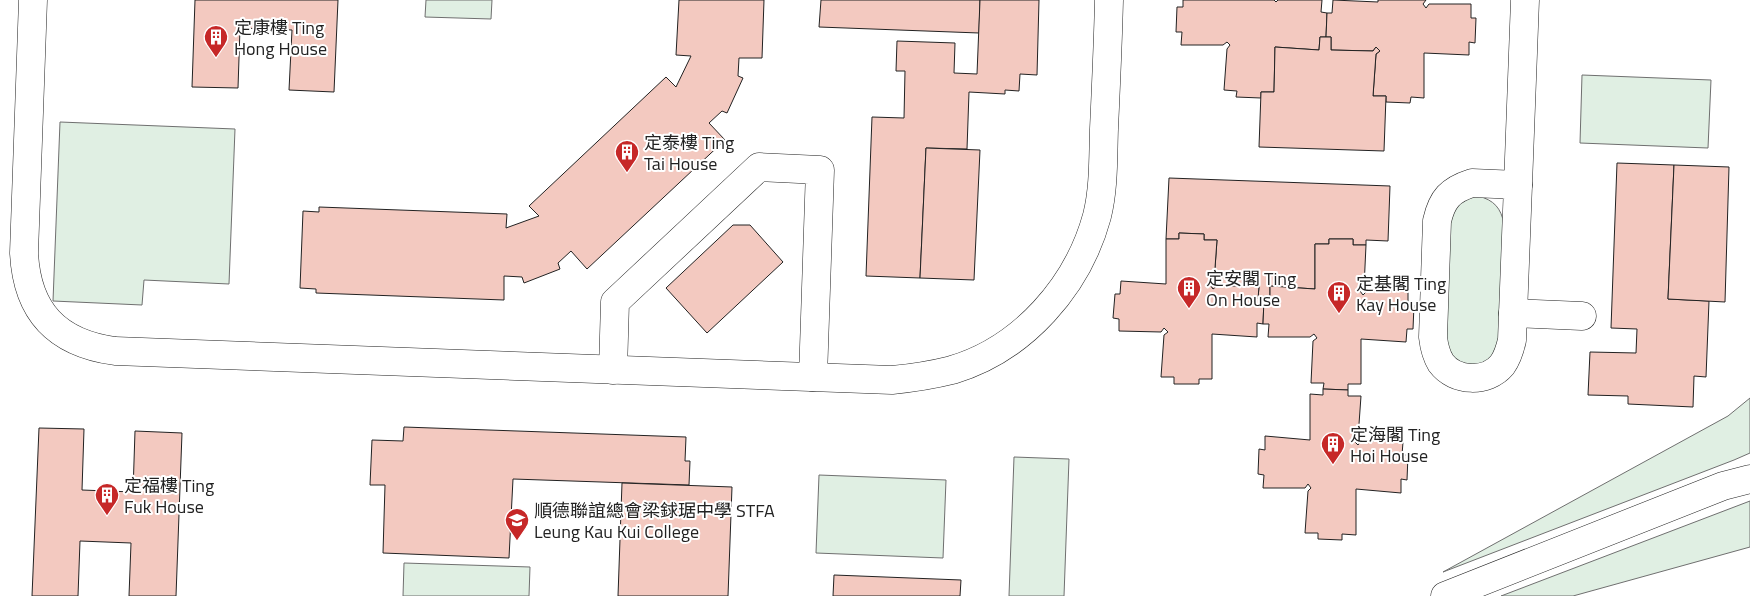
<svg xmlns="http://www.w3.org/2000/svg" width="1750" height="596" font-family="'Titillium Web','Noto Sans TC',sans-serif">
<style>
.green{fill:#e0efe3;stroke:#6f6f6f}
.building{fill:#f3c9c0;stroke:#222}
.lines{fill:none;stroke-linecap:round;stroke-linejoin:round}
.minor-casing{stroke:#222;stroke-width:29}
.highway-casing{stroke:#222;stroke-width:29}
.minor{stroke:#fff;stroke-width:28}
.highway{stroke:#fff;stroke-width:28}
.labels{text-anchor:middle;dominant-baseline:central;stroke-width:4;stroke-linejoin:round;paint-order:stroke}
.poi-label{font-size:18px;fill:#222;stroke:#fff;text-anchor:start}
</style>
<rect width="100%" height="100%" fill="#fff"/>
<g class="green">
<polygon points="426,0 492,0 491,19 425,17"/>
<polygon points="1582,75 1711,80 1708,148 1580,143"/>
<polygon points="60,122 235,129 229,284 144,280 142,305 53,301"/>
<path d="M1478 196C1494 200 1501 208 1504 224L1500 339 1493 357 1485 362 1476 366 1467 365 1458 361 1451 355 1445 337 1449 223C1453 206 1461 199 1478 196Z"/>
<polygon points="1750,398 1750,453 1734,460 1443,572 1728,416"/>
<polygon points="1014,457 1069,459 1064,596 1009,596"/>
<polygon points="819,475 946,480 943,558 816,553"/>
<polygon points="1750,501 1750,547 1573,596 1501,596"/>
<polygon points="404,563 530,567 529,596 403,596"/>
</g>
<g class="building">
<polygon points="195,0 338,0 334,92 289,90 292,30 240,28 238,88 192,87"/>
<polygon points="679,0 764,0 762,58 739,58 738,76 743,78 727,113 722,111 709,123 725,140 587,269 571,251 558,263 560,269 524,283 522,277 504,276 504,300 316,293 316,289 300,288 303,211 319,212 319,207 507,214 506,228 539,216 529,206 666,77 676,87 691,56 676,55"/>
<polygon points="821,0 980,0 979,33 819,27"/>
<polygon points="980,0 1039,0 1037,75 1020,74 1019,91 1005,90 1005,94 969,92 967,149 926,148 920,278 866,276 872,117 904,118 905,71 896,71 897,41 955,43 954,73 977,74"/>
<polygon points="1183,0 1274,0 1276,2 1278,0 1322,0 1321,12 1327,13 1326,37 1320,37 1319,50 1275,47 1274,92 1261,92 1261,98 1236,97 1237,91 1224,90 1227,49 1230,45 1227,42 1223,45 1181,45 1182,32 1176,32 1177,7 1183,7"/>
<polygon points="1333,0 1378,2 1378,0 1426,0 1423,4 1426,8 1429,4 1471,4 1471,18 1476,18 1475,43 1469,42 1469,55 1424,53 1424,98 1411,97 1410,103 1386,102 1386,96 1373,96 1376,54 1380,51 1376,47 1373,51 1331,50 1331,37 1326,37 1327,13 1332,13"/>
<polygon points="1320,37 1331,37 1331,50 1373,51 1376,47 1380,51 1376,54 1373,96 1386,96 1384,151 1259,147 1261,92 1274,92 1275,47 1319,50"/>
<polygon points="926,148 980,150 974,280 920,278"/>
<polygon points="1617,163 1674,165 1668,299 1709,301 1706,377 1694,376 1693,407 1628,404 1628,396 1588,395 1590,352 1636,353 1637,329 1611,328"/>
<polygon points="1674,165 1729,167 1725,302 1668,299"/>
<polygon points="1169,178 1390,186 1388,241 1366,240 1366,245 1353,245 1353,239 1329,239 1329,244 1315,244 1315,289 1270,286 1270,300 1258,299 1259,286 1217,286 1213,289 1210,285 1214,282 1217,240 1204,240 1204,234 1179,233 1179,239 1166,239"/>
<polygon points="733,225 750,225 783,262 707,333 666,288"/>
<polygon points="1179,233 1204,234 1204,240 1217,240 1214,282 1210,285 1213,289 1217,286 1259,286 1258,299 1264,299 1263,324 1257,323 1257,337 1212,334 1212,379 1199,379 1199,384 1174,384 1174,377 1161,377 1164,335 1168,332 1164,328 1161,332 1119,331 1119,319 1113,318 1115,294 1120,294 1121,281 1166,284 1166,239 1179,239"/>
<polygon points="1329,239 1353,239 1353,245 1366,245 1364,288 1360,291 1363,295 1367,291 1408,291 1408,304 1414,305 1413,329 1407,329 1406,342 1361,339 1361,384 1348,384 1348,390 1323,389 1324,383 1311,383 1313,341 1317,338 1314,334 1310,337 1268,337 1269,324 1263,324 1264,299 1270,300 1270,286 1315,289 1315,244 1329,244"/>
<polygon points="1323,389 1348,390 1348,396 1361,396 1358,438 1354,441 1358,445 1361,441 1403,442 1402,455 1408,455 1407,480 1401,479 1401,493 1356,489 1356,535 1342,534 1342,540 1318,539 1318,533 1305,533 1308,491 1311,488 1308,484 1305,488 1263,488 1264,475 1258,474 1259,449 1265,450 1265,436 1310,440 1310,394 1323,395"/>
<polygon points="404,427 686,437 685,461 690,461 689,485 513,479 509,558 383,553 385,485 370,485 372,440 403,441"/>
<polygon points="39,428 84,429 82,490 133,492 135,431 182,433 176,596 129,596 131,543 80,541 78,596 32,596"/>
<polygon points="622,483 732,487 728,596 618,596"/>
<polygon points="834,575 961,580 960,596 833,596"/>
</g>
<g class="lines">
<g class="minor-casing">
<g id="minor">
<path d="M33 0 24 253C27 311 56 343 115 351L892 380C913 378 932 375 952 370 1023 349 1078 286 1097 216 1104 188 1103 158 1104 129 1106 86 1108 43 1109 0"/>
<path d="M1472 183 1518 185 1512 340C1510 349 1508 357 1502 365 1487 383 1455 382 1441 363 1436 355 1434 346 1433 337L1437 221C1442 199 1450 190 1472 183Z"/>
<polyline points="1518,185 1525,0"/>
<polyline points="1513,313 1582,316"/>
<polyline points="613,370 615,302 759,167 820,170 813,377"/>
</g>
</g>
<g class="highway-casing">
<polyline id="highway" points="1445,596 1723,486 1750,479"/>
</g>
<use href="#minor" class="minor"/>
<use href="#highway" class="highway"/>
</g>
<defs>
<g id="building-pin" transform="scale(1.25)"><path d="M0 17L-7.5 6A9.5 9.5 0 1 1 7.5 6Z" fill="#c62828" stroke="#fff"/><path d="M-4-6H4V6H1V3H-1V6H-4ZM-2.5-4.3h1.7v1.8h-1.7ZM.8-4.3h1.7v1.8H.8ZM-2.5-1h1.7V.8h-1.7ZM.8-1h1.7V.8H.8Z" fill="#fff"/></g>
<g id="school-pin" transform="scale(1.25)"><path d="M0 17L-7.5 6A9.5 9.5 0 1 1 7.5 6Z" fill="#c62828" stroke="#fff"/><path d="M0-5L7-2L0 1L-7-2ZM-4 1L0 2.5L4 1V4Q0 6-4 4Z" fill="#fff"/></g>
</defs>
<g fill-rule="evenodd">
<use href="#building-pin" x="216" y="37"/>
<use href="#building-pin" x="627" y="152"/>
<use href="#building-pin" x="1189" y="288"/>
<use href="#building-pin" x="1339" y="293"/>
<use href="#building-pin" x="1333" y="444"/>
<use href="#building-pin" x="107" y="495"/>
<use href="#school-pin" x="517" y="520"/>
</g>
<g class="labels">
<g class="poi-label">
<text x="234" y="27">定康樓 Ting<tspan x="234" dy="21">Hong House</tspan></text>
<text x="644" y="142">定泰樓 Ting<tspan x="644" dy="21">Tai House</tspan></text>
<text x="1206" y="278">定安閣 Ting<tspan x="1206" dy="21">On House</tspan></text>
<text x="1356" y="283">定基閣 Ting<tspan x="1356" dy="21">Kay House</tspan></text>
<text x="1350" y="434">定海閣 Ting<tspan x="1350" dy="21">Hoi House</tspan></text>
<text x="124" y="485">定福樓 Ting<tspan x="124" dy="21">Fuk House</tspan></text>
<text x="534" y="510">順德聯誼總會梁銶琚中學 STFA<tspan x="534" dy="21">Leung Kau Kui College</tspan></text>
</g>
</g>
</svg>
